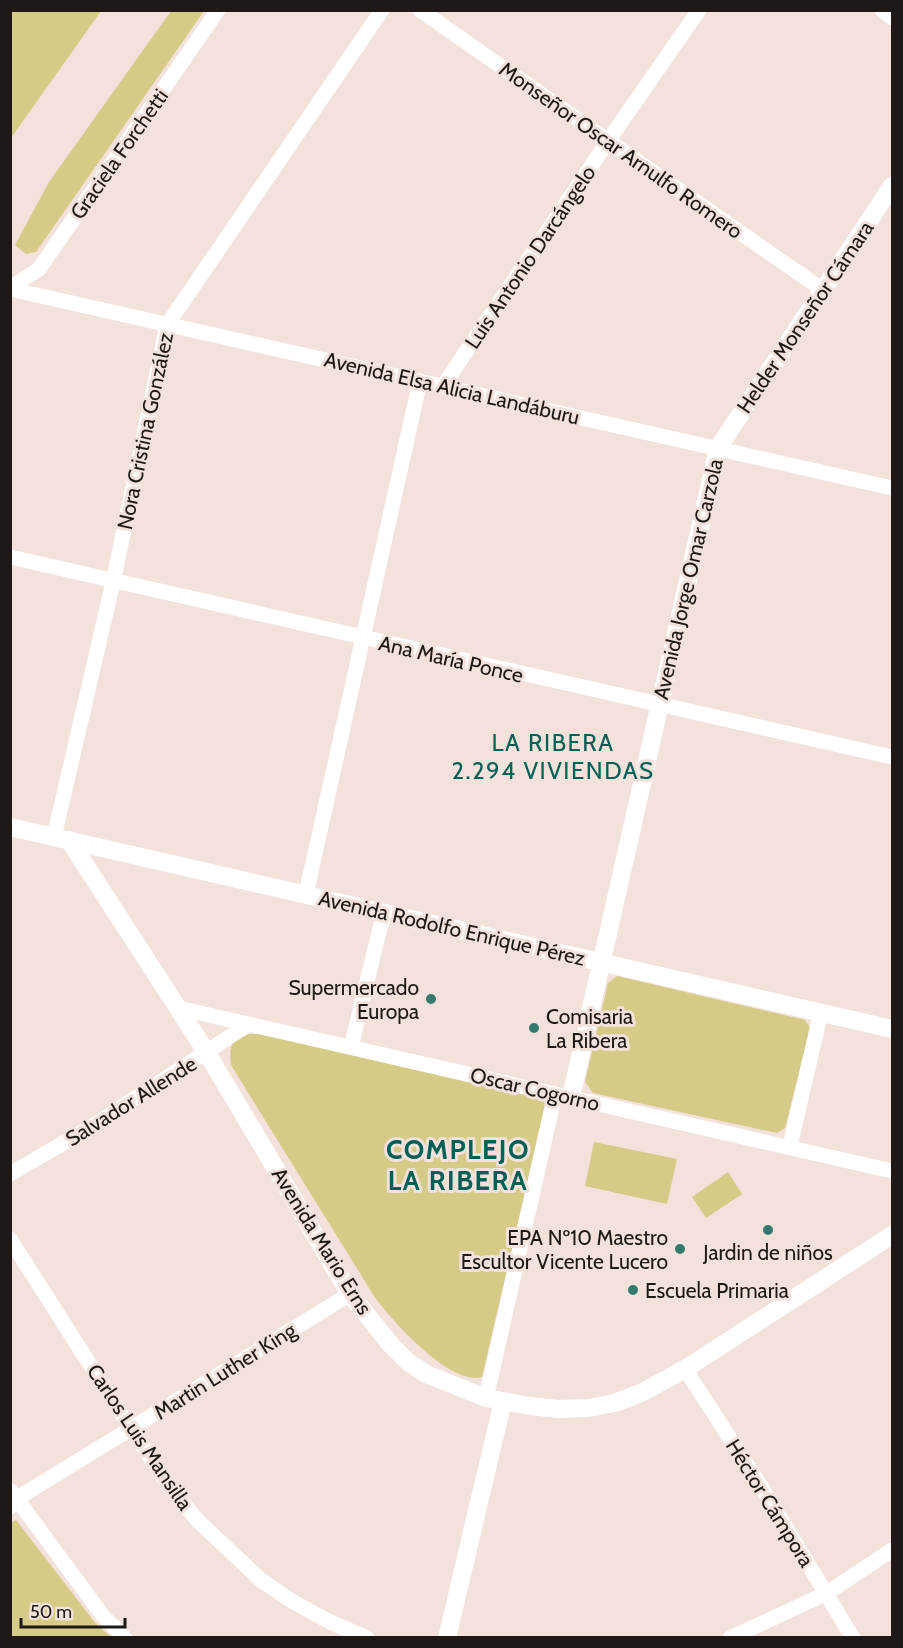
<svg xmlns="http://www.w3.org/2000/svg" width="903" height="1648" font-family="Cabin,sans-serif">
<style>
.green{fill:#d6ca87}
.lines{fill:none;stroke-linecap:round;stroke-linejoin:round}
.minor{stroke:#fff;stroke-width:15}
.tertiary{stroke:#fff;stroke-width:18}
.poi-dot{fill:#357a6e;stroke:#f2e2db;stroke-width:2}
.labels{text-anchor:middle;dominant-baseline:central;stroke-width:6;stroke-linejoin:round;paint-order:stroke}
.street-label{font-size:21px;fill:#1e1916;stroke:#f2e2db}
.poi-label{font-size:21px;fill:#1e1916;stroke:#f2e2db;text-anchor:end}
.quarter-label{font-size:24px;letter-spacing:1.5px;fill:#006055;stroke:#f2e2db}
.district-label{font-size:27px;font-weight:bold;letter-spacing:1.5px;fill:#006055;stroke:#f2e2db}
</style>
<rect width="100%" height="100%" fill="#f2e2db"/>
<g class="green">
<polygon points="11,10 101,11 11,138 10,11"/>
<polygon points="171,11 204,11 36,252 26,254 15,245 49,182"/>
<polygon points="617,976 805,1020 810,1028 785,1128 777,1133 593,1093 585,1082 608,983"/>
<path d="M249 1034H263L513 1093 541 1096 547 1098 482 1377C450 1386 391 1320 374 1296L231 1065C229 1046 230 1041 249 1034Z"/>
<polygon points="594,1142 677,1159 667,1204 585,1186"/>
<polygon points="728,1172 742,1194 706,1218 692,1197"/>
<polygon points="16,1520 96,1624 111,1637 11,1637 10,1530 12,1522"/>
</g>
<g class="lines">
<g class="minor">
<polyline points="420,10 823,290"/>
<polyline points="882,10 892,18"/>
<polyline points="10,288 39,269 218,10"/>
<polyline points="10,289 892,488"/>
<polyline points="443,386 608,141 699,10"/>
<polyline points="10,557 892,757"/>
<polyline points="54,837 113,582 167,325 382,10"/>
<polyline points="306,894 420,381"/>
<polyline points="178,1008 892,1171"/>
<polyline points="351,1047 384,912"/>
<polyline points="790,1146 821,1012"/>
<polyline points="10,1174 91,1127 249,1024"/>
<polyline points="10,1239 131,1429 170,1487 197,1520 261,1580 290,1600 328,1621 367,1638"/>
<polyline points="685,1369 757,1480 853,1638"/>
<polyline points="486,1398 555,1094"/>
<polyline points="11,1491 103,1616 125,1638"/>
<polyline points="10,1507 16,1499 350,1294"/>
<polyline points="730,1638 827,1593 892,1550"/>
</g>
<g class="tertiary">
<polyline points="10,827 892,1029"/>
<polyline points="69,840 207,1053 350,1294 391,1345 408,1362 426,1374 486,1398 530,1406 558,1409 589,1408 615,1403 643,1392 685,1369 892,1235"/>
<polyline points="571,1097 718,448 892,186"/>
<polyline points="447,1638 503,1401"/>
</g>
</g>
<g class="poi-dot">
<circle cx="431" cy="999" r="6"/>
<circle cx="534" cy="1028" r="6"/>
<circle cx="768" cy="1230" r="6"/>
<circle cx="680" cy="1249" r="6"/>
<circle cx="633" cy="1290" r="6"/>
</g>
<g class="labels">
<g class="street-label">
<text transform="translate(621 150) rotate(35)">Monseñor Oscar Arnulfo Romero</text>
<text transform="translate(119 154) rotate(-55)">Graciela Forchetti</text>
<text transform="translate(530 257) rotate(-56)">Luis Antonio Darcángelo</text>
<text transform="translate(805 317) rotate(-56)">Helder Monseñor Cámara</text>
<text transform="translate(452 388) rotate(13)">Avenida Elsa Alicia Landáburu</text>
<text transform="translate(145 431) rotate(-78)">Nora Cristina González</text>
<text transform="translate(688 579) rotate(-77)">Avenida Jorge Omar Carzola</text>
<text transform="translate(451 659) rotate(13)">Ana María Ponce</text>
<text transform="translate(452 928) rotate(13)">Avenida Rodolfo Enrique Pérez</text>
<text transform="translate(535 1089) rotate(13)">Oscar Cogorno</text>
<text transform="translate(131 1101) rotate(-32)">Salvador Allende</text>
<text transform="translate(322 1241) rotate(58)">Avenida Mario Erns</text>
<text transform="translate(225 1371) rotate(-32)">Martin Luther King</text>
<text transform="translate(140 1437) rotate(56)">Carlos Luis Mansilla</text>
<text transform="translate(770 1503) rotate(58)">Héctor Cámpora</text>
</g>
<g class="poi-label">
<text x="419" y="987">Supermercado<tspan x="419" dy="24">Europa</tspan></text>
<text x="546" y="1016" text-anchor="start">Comisaria<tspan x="546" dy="24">La Ribera</tspan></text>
<text x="668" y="1237">EPA Nº10 Maestro<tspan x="668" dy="24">Escultor Vicente Lucero</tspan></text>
<text x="768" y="1252" text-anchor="middle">Jardin de niños</text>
<text x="645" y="1290" text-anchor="start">Escuela Primaria</text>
</g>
<g class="quarter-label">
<text x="553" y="742">LA RIBERA<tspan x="553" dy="28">2.294 VIVIENDAS</tspan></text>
</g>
<g class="district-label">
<text x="458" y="1149">COMPLEJO<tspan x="458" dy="31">LA RIBERA</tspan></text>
</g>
</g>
<rect width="903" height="1648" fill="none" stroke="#1e1916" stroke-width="24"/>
<path d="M21 1618v9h104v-9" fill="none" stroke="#1e1916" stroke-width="3"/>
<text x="30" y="1618" font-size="18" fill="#1e1916" stroke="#f2e2db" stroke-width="4.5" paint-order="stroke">50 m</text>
</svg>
